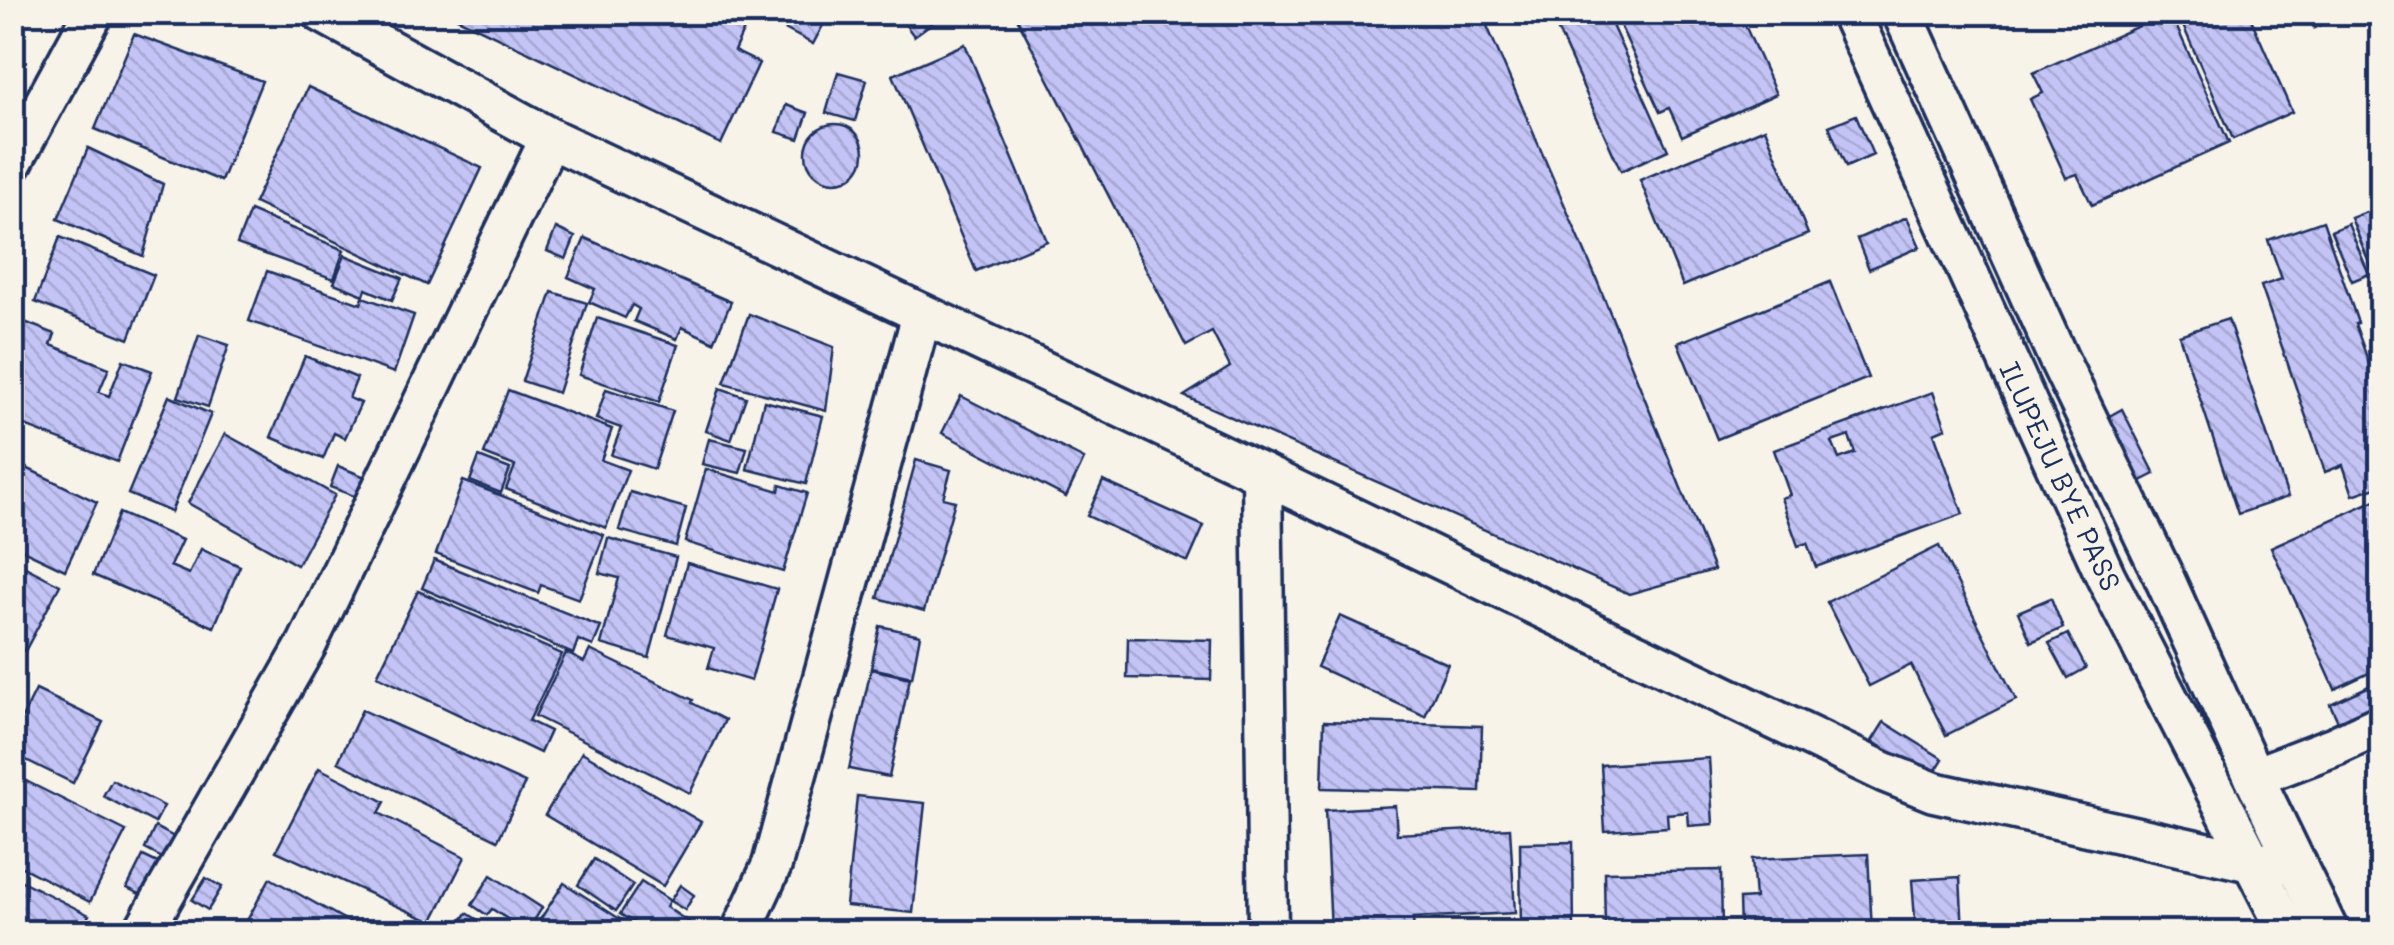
<svg xmlns="http://www.w3.org/2000/svg" width="2394" height="945" font-family="Mali,sans-serif">
<style>
.building{fill:url(#building-back-hatch);stroke:#1b2f5e;stroke-width:2.5;fill-rule:evenodd}
.lines{fill:none;stroke-linecap:round;stroke-linejoin:round}
.street-casing{stroke:#1b2f5e;stroke-width:45}
.street{stroke:#f7f3e8;stroke-width:38}
.labels{text-anchor:middle;dominant-baseline:central;stroke-width:8;stroke-linejoin:round;paint-order:stroke}
.street-label{font-size:28px;fill:#1b2f5e;stroke:#f7f3e8}
</style>
<defs>
<pattern id="building-back-hatch" width="6" height="6" patternUnits="userSpaceOnUse" patternTransform="scale(2.5)"><rect width="6" height="6" fill="#c3c3f5"/><path d="M-1 5l2 2M0 0l6 6M5-1l2 2" fill="none" stroke="#a7a8d4"/></pattern>
</defs>
<rect width="100%" height="100%" fill="#f7f3e8"/>
<filter id="ink" filterUnits="userSpaceOnUse"><feTurbulence type="fractalNoise" baseFrequency=".01" numOctaves="2"/><feDisplacementMap in="SourceGraphic" scale="20" xChannelSelector="R" yChannelSelector="G"/><feConvolveMatrix kernelMatrix="1 2 1 2 8 2 1 2 1" color-interpolation-filters="sRGB"/></filter>
<g filter="url(#ink)">
<g class="building">
<polygon points="445,12 724,12 747,23 734,51 759,63 721,144"/>
<polygon points="792,12 830,12 813,44 783,28"/>
<polygon points="919,12 923,12 932,23 914,36 905,24"/>
<polygon points="1030,12 1481,12 1594,273 1714,570 1629,594 1184,396 1230,367 1212,332 1186,346 1017,18"/>
<polygon points="1580,12 1606,12 1668,150 1621,171 1555,24"/>
<polygon points="1614,12 1739,12 1776,94 1682,136 1669,108 1660,112"/>
<polygon points="2170,12 2229,143 2092,205 2077,174 2066,178 2030,99 2043,93 2033,73"/>
<polygon points="2177,12 2248,12 2292,112 2233,139"/>
<polygon points="2307,12 2348,12 2314,28"/>
<polygon points="134,34 262,81 221,181 95,129"/>
<polygon points="965,44 1047,241 976,271 893,75"/>
<polygon points="838,72 867,80 855,121 826,113"/>
<polygon points="308,87 482,168 427,285 254,203"/>
<polygon points="786,105 808,113 799,139 777,132"/>
<polygon points="1856,115 1873,155 1846,167 1829,126"/>
<circle cx="835" cy="153" r="29"/>
<polygon points="1765,128 1808,234 1683,286 1640,180"/>
<polygon points="88,148 163,184 143,256 58,219"/>
<polygon points="2382,206 2382,294 2351,218"/>
<polygon points="250,211 344,250 334,279 237,244"/>
<polygon points="1907,217 1920,247 1869,269 1857,239"/>
<polygon points="2323,221 2358,323 2355,324 2382,400 2382,485 2353,495 2343,465 2325,472 2261,286 2282,279 2268,240"/>
<polygon points="2348,224 2369,274 2352,281 2331,231"/>
<polygon points="556,228 575,237 566,259 547,251"/>
<polygon points="60,237 154,275 129,339 35,302"/>
<polygon points="585,238 731,302 714,342 682,327 677,339 634,321 639,309 632,305 625,318 589,302 595,289 568,277"/>
<polygon points="345,255 402,278 392,300 366,289 364,295 334,283"/>
<polygon points="267,271 361,304 363,297 414,315 394,373 249,321"/>
<polygon points="1830,282 1868,378 1717,439 1678,343"/>
<polygon points="552,292 587,303 558,393 522,381"/>
<polygon points="749,314 834,347 826,411 724,383"/>
<polygon points="12,317 55,334 51,345 109,368 99,392 109,396 123,360 152,371 117,462 12,421"/>
<polygon points="597,318 678,345 659,402 579,375"/>
<polygon points="2228,319 2288,497 2238,514 2179,335"/>
<polygon points="199,335 229,345 208,407 178,397"/>
<polygon points="305,356 357,378 349,398 361,403 345,438 334,433 323,459 271,437"/>
<polygon points="720,388 746,397 731,440 706,431"/>
<polygon points="606,389 673,411 654,469 611,455 621,428 596,419"/>
<polygon points="508,390 612,429 601,460 628,470 606,528 506,489 515,466 484,454"/>
<path d="M1933 392 1946 428 1934 433 1963 514 1816 567 1807 543 1798 546 1781 498 1790 495 1774 450ZM1849 436 1855 453 1839 459 1832 442Z"/>
<polygon points="169,396 211,414 171,512 128,494"/>
<polygon points="961,396 1084,459 1066,497 942,433"/>
<polygon points="764,401 823,416 806,484 747,469"/>
<polygon points="2122,409 2155,474 2137,483 2104,419"/>
<polygon points="225,434 335,495 297,565 188,503"/>
<polygon points="709,439 747,448 740,473 702,464"/>
<polygon points="479,457 510,469 501,493 470,481"/>
<polygon points="916,460 951,470 943,498 955,501 924,611 878,598"/>
<polygon points="12,461 97,502 65,570 12,545"/>
<polygon points="338,466 375,481 367,501 330,487"/>
<polygon points="706,469 779,491 780,485 807,493 783,572 685,542"/>
<polygon points="463,481 604,535 579,599 541,585 538,593 436,554"/>
<polygon points="1103,481 1204,526 1188,562 1087,516"/>
<polygon points="630,492 686,508 676,546 619,530"/>
<polygon points="2382,497 2382,667 2335,689 2271,547"/>
<polygon points="119,513 182,540 170,566 189,574 201,549 240,566 214,627 93,575"/>
<polygon points="608,538 676,557 649,658 601,644 619,578 599,573"/>
<polygon points="1939,546 2016,700 1946,735 1911,665 1869,686 1827,602"/>
<polygon points="12,560 60,585 25,651 12,644"/>
<polygon points="434,560 601,627 593,646 578,640 573,654 422,588"/>
<polygon points="687,563 777,589 751,681 708,668 714,648 667,635"/>
<polygon points="418,591 562,654 529,721 550,731 540,753 377,676"/>
<polygon points="2051,598 2063,628 2031,642 2018,612"/>
<polygon points="1340,616 1448,664 1425,716 1317,667"/>
<polygon points="880,626 920,635 912,677 871,668"/>
<polygon points="2068,634 2086,668 2068,678 2049,643"/>
<polygon points="1128,638 1212,640 1211,680 1127,678"/>
<polygon points="590,650 693,700 692,703 725,720 690,793 535,716 566,653 584,662"/>
<polygon points="871,669 910,678 889,777 849,769"/>
<polygon points="2369,686 2381,712 2342,730 2330,704"/>
<polygon points="36,690 103,722 73,783 12,753 12,738"/>
<polygon points="362,710 525,783 498,840 338,762"/>
<polygon points="1324,721 1482,726 1480,792 1322,788"/>
<polygon points="1884,722 1943,759 1931,778 1872,741"/>
<polygon points="582,752 701,822 663,886 545,815"/>
<polygon points="1709,758 1713,824 1689,826 1688,812 1667,814 1668,827 1605,831 1601,765"/>
<polygon points="319,768 385,802 379,813 465,857 432,922 276,851"/>
<polygon points="12,774 126,831 90,902 12,862"/>
<polygon points="112,780 164,806 155,823 103,796"/>
<polygon points="857,796 925,803 913,913 846,906"/>
<polygon points="1395,806 1397,834 1510,828 1515,913 1413,918 1414,932 1366,932 1366,928 1331,930 1325,810"/>
<polygon points="2382,826 2382,851 2372,831"/>
<polygon points="155,827 176,838 166,860 145,849"/>
<polygon points="1573,842 1574,932 1521,932 1520,843"/>
<polygon points="1868,854 1872,932 1756,932 1756,928 1740,928 1739,899 1755,898 1752,859"/>
<polygon points="143,856 164,866 148,898 127,888"/>
<polygon points="594,859 633,885 616,911 578,885"/>
<polygon points="1721,870 1722,932 1605,932 1604,872"/>
<polygon points="2382,870 2382,899 2370,875"/>
<polygon points="491,875 542,908 527,932 492,909 487,915 472,905"/>
<polygon points="12,876 89,915 80,932 12,932"/>
<polygon points="1960,877 1963,932 1916,932 1912,880"/>
<polygon points="206,878 222,887 208,910 192,900"/>
<polygon points="270,878 356,926 352,932 230,932 235,923 243,928"/>
<polygon points="641,882 669,900 666,907 699,929 696,932 649,932 620,914"/>
<polygon points="564,883 640,932 532,932"/>
<polygon points="680,885 694,895 685,910 670,901"/>
<polygon points="467,913 497,932 454,932"/>
<polygon points="2050,920 2052,932 1982,932"/>
</g>
<g class="lines">
<g class="street-casing">
<g id="street">
<polyline points="321,12 550,138 1262,474 1884,772 1934,792 2251,862 2297,864"/>
<polyline points="1850,12 2106,577 2288,932"/>
<polyline points="1902,12 2058,358 2162,573 2254,777 2329,932"/>
<polyline points="12,163 94,12"/>
<polyline points="1262,474 1268,932"/>
<polyline points="2254,777 2335,746 2382,724"/>
<polyline points="143,932 307,644 550,138"/>
<polyline points="741,932 772,865 922,314"/>
</g>
</g>
<use href="#street" class="street"/>
</g>
</g>
<g class="labels">
<g class="street-label">
<text transform="translate(2061 476) rotate(65)">ILUPEJU BYE PASS</text>
</g>
</g>
<rect width="2394" height="945" fill="none" stroke="#f7f3e8" stroke-width="50"/>
<rect x="25" y="25" width="2344" height="895" fill="none" stroke="#1b2f5e" stroke-width="4" filter="url(#ink)"/>
</svg>
